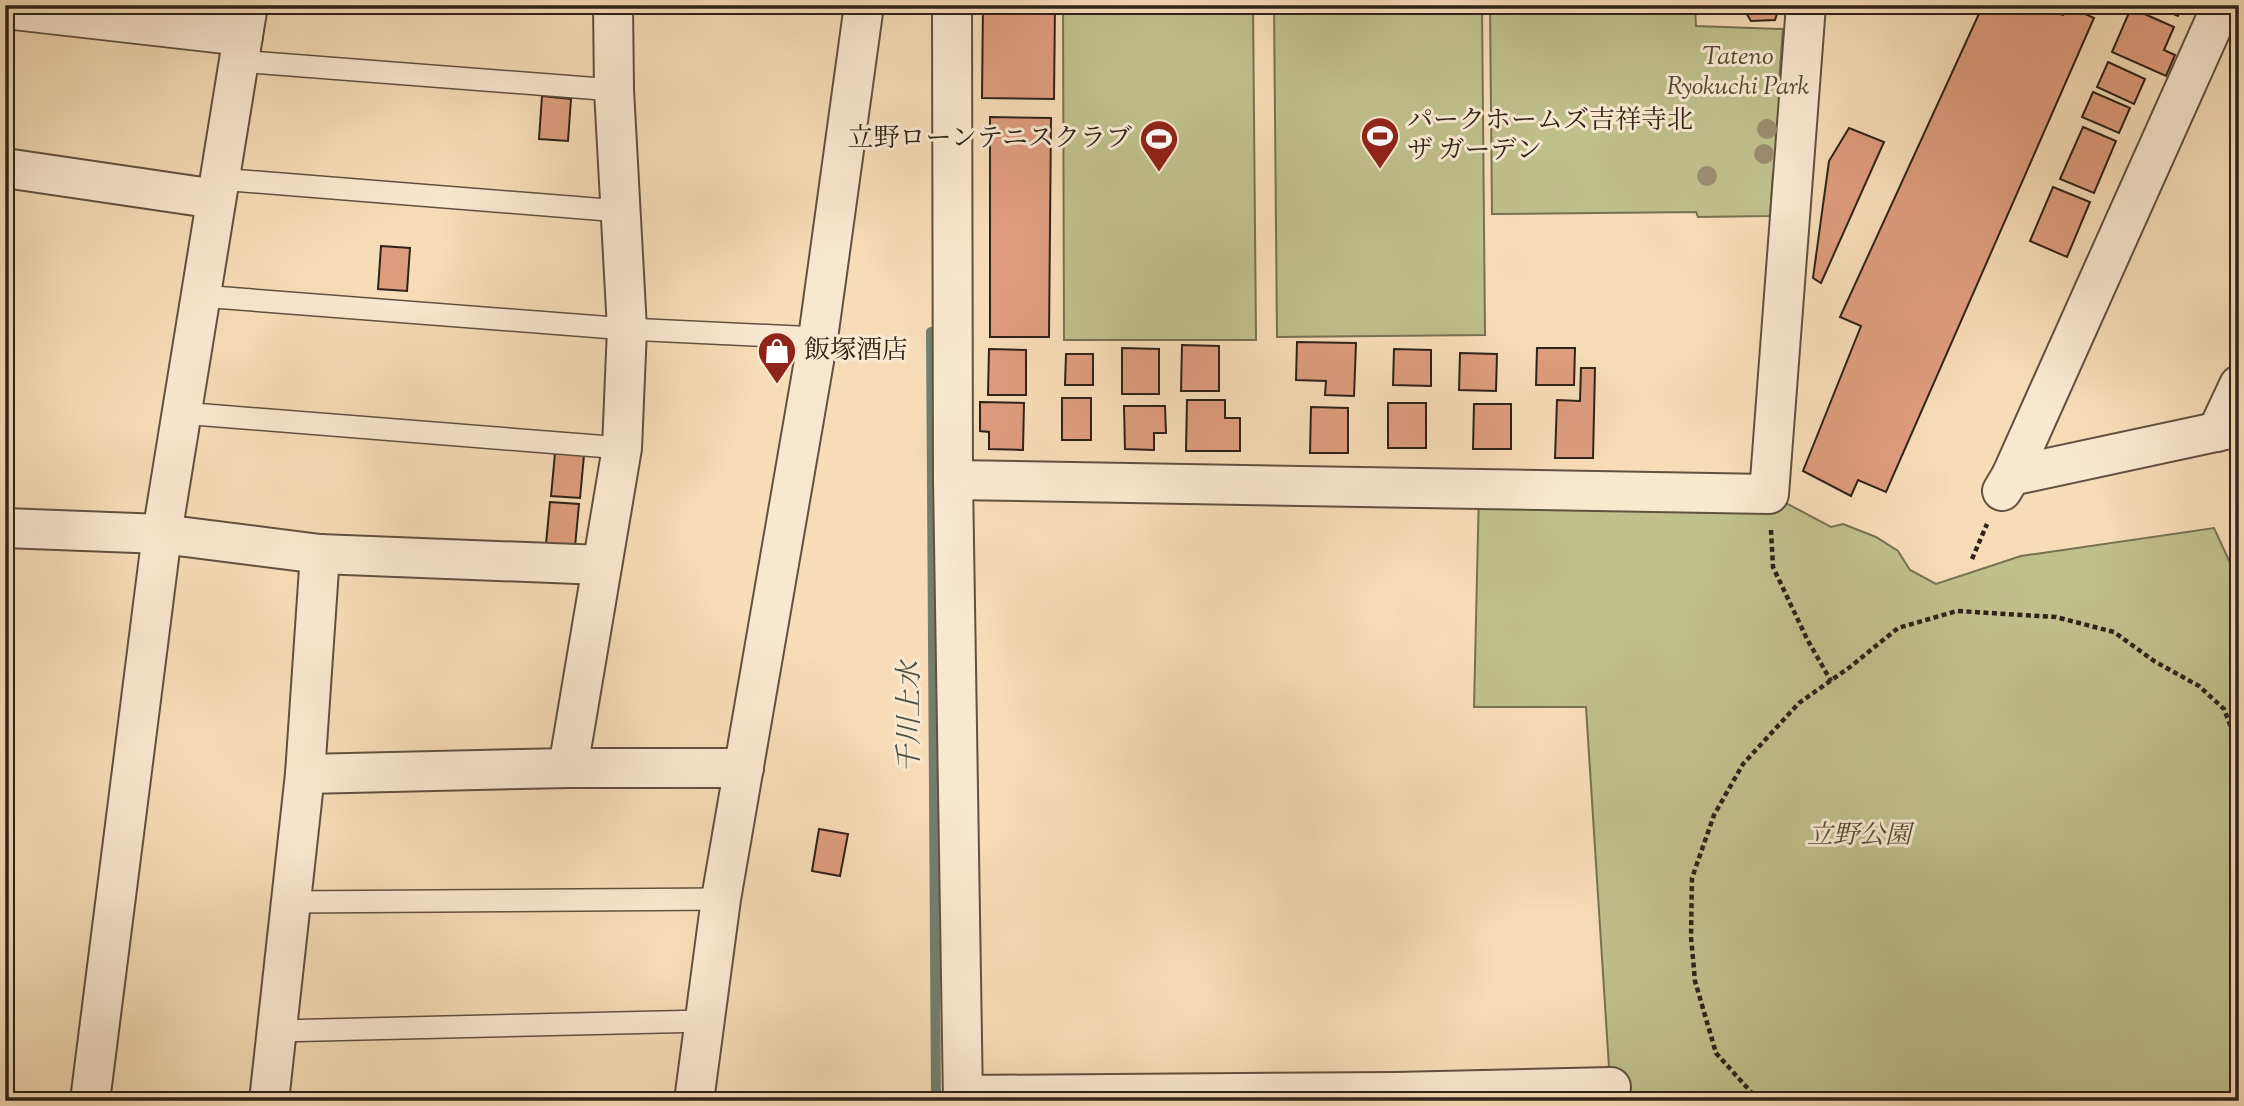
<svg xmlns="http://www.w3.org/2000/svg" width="2244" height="1106" font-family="'Sorts Mill Goudy','Noto Serif JP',serif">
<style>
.green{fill:#bfbf8c;stroke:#777152;stroke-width:2}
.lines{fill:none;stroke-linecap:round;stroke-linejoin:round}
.stream{stroke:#727f6e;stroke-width:10}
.building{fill:#de9c7e;stroke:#2f2318;stroke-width:2}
.lane-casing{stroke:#615140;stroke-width:24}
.street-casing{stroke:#615140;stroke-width:42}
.path{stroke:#2f2318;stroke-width:4.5;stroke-dasharray:5 3.5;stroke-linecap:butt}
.lane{stroke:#f9e8d0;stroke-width:21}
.street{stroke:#f9e8d0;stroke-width:38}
.tree{fill:#9c8c70}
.labels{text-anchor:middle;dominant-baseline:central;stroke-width:6;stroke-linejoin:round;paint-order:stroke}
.park-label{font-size:26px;font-style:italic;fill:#534a35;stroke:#f9e8d0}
.poi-label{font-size:26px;fill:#2f2318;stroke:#f9e8d0;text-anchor:start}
.water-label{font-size:28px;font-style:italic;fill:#505143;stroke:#f9e8d0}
</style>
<rect width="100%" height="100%" fill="#f6dcb7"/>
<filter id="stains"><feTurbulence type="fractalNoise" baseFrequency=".00286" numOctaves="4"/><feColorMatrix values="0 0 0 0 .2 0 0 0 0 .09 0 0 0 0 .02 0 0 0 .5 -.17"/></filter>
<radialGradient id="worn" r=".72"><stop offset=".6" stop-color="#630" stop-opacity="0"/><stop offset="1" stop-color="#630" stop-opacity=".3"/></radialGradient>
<g class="green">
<polygon points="1063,5 1253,5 1256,340 1064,340"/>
<polygon points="1274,5 1482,5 1485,335 1277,337"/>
<polygon points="1490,5 1695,5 1696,26 1783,29 1778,96 1784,96 1778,172 1773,173 1770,216 1698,217 1696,212 1492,214"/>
<polygon points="1479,489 1769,494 1831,527 1843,524 1876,537 1898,551 1910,570 1936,584 2021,556 2214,528 2239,582 2239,1101 1551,1101 1611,1099 1586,707 1474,707"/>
</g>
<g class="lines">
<polyline class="stream" points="931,332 936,1101"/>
</g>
<g class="building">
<polygon points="983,5 1055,5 1054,99 982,98"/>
<polygon points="1719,5 1780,5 1775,20 1751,21 1746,13 1720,10"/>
<polygon points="1983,5 2036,5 2063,15 2068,6 2094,18 1886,492 1858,480 1851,496 1803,471 1861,326 1840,317"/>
<polygon points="2151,5 2182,5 2178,16"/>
<polygon points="2131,8 2174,27 2164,50 2175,55 2166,76 2112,52"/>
<polygon points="2108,62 2145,79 2134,104 2097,87"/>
<polygon points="2093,92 2130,108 2119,133 2082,117"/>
<polygon points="542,96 571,99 568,141 539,139"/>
<polygon points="990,117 1051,118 1049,337 990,337"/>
<polygon points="2083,127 2116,141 2094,193 2060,179"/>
<polygon points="1849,128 1884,142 1821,283 1813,278 1829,161"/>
<polygon points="2053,187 2090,202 2067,257 2030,241"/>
<polygon points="381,246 410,248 407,291 378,289"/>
<polygon points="1297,342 1356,343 1354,396 1325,395 1326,381 1296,380"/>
<polygon points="1182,345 1219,346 1219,391 1181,391"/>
<polygon points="1122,348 1159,349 1159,394 1122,394"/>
<polygon points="1537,348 1575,348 1574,385 1536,385"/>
<polygon points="989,349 1026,350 1026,395 988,395"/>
<polygon points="1394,349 1431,350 1431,386 1393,385"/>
<polygon points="1460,353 1497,354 1496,391 1459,390"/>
<polygon points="1066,354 1093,354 1093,385 1065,385"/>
<polygon points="1581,368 1595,368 1593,458 1555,458 1557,400 1580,401"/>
<rect x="1062" y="398" width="29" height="42"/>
<polygon points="1187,400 1225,400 1225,418 1240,418 1240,451 1186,451"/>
<polygon points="980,402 1024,403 1023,450 989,449 989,432 980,431"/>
<rect x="1388" y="403" width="38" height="45"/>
<polygon points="1474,404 1511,404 1511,449 1473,449"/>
<polygon points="1124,406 1165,406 1166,433 1154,433 1154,450 1125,449"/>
<polygon points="1311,407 1348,408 1348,453 1310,453"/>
<polygon points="555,453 584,455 580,498 551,496"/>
<polygon points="550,502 579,504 575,547 546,544"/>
<polygon points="819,829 848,834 840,876 812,871"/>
</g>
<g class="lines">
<g class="lane-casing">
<g id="lane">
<polyline points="238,61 614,90"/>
<polyline points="219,179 620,211"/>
<polyline points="200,296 627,329 818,338"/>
<polyline points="181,413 622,448"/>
<polyline points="290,902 721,899"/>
<polyline points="277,1031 705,1021"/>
</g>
</g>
<g class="street-casing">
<g id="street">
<polyline points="952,5 953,480 963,1101"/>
<polyline points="5,9 243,36"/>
<polyline points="5,168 216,199"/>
<polyline points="2217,432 2239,385"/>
<polyline points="2011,476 2239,427"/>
<polyline points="953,480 1769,494 1806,5"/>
<polyline points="2002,491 2011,476 2222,5"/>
<polyline points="5,528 162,534 320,554 602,565"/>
<polyline points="568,768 622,448 627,329 614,90 613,5"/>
<polyline points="305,774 568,768 744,768"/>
<polyline points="963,1095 1395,1092 1611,1087"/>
<polyline points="90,1101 162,534 248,5"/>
<polyline points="269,1101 305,774 320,554"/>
<polyline points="694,1101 721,899 818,338 864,5"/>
</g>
</g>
<g class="path">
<polyline points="1771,530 1773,567 1807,639 1831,681"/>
<polyline points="1972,559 1987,524"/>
<polyline points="1759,1101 1716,1053 1695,981 1691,937 1692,878 1714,815 1743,764 1799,703 1850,667 1898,628 1957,611 2056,617 2114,632 2154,661 2199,686 2224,709 2239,748"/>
</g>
<use href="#lane" class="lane"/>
<use href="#street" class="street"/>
</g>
<g class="tree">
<circle cx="1767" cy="129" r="10"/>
<circle cx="1764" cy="154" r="10"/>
<circle cx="1707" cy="176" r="10"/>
</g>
<defs>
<g id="stadium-pin" transform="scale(2.0125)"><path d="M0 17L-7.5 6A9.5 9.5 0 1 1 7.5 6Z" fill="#8f2418" stroke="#f9e8d0"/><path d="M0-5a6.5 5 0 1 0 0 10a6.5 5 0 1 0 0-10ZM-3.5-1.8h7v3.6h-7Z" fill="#fff"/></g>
<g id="shop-pin" transform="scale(2.0125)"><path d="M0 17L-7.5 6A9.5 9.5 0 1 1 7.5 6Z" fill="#8f2418" stroke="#f9e8d0"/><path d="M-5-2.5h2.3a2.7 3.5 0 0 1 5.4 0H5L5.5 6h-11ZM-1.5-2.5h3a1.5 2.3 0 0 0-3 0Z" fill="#fff"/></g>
</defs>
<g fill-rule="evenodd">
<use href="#stadium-pin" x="1380" y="136"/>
<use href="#stadium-pin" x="1159" y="139"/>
<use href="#shop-pin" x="777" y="351"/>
</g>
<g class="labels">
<g class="park-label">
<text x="1738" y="57">Tateno<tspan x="1738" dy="30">Ryokuchi Park</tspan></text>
<text x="1859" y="836">立野公園</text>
</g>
<g class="poi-label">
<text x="1407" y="121">パークホームズ吉祥寺北<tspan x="1407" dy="30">ザ ガーデン</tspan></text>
<text x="1132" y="139" text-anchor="end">立野ローンテニスクラブ</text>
<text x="804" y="351">飯塚酒店</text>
</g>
<g class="water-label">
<text transform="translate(911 717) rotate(-90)">千川上水</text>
</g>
</g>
<rect width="2244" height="1106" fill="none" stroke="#f6dcb7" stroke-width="28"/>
<rect x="7" y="7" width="2230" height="1092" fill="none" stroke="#2f2318" stroke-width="3.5"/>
<rect x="14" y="14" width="2216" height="1078" fill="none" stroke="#2f2318" stroke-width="2"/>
<rect width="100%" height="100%" filter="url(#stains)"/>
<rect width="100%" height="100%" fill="url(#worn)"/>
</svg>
